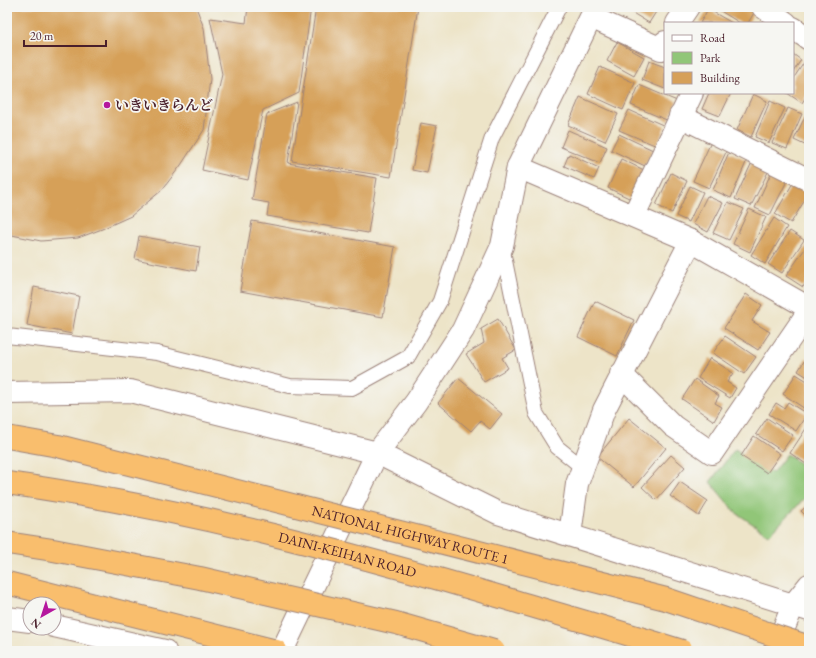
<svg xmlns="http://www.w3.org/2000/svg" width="816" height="658" font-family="'EB Garamond','Noto Serif JP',serif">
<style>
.park{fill:#91c678;stroke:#6e7252}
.building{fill:#d6a059}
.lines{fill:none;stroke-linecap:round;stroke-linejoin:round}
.service-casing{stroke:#9c827a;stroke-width:16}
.minor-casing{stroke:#9c827a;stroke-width:24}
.trunk-casing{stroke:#9c827a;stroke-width:24}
.service{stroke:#fff;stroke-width:14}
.minor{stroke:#fff;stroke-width:22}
.trunk{stroke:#f9be6d;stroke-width:22}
.trunk-bridge-casing{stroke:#9c827a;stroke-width:24;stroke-linecap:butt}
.motorway-bridge-casing{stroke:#9c827a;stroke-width:24;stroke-linecap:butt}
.trunk-bridge{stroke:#f9be6d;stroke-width:22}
.motorway-bridge{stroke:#f9be6d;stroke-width:22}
.poi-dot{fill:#b5179e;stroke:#f6f6f2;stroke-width:1.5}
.labels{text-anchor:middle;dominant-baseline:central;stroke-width:3.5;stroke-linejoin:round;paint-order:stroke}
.poi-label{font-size:14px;font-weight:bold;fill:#4a1f2b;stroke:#f6f6f2;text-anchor:start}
.street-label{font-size:14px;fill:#4a1f2b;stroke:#f6f6f2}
</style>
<rect width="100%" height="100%" fill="#f6f6f2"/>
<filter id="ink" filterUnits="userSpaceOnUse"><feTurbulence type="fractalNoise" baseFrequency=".025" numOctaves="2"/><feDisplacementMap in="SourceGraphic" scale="8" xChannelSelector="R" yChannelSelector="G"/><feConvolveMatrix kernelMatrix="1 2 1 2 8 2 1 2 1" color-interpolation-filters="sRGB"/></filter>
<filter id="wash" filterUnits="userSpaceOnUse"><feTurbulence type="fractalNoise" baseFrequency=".012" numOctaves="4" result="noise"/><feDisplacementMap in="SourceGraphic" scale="16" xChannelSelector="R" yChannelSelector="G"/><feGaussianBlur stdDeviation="0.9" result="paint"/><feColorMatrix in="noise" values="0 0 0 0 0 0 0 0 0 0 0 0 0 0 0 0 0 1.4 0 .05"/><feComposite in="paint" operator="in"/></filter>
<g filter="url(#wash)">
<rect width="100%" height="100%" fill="#ede4c8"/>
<polygon class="park" points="735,449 772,473 787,454 809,470 809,494 769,535 735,512 710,482"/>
<g id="blocks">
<g class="building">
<polygon points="7,7 196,7 204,28 210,79 204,130 181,165 162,190 131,216 102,229 78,238 41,241 7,234"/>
<polygon points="248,7 311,7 299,93 263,110 248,180 202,170 222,74 210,18 246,23"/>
<polygon points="316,7 418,7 391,177 292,161"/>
<polygon points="623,7 659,7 649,23"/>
<polygon points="714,7 748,7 755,11 748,23 740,23"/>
<polygon points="708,9 732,23 700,23"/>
<polygon points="617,42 644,57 634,76 607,61"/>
<polygon points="793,54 801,60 793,72"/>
<polygon points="649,61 665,67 665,89 642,80"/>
<polygon points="805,61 809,64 809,92 802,103 787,93 793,93 793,79"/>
<polygon points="600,67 635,83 623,110 588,94"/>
<polygon points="639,85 677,101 669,121 631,105"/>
<polygon points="709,93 731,93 720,116 702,109"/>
<polygon points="753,94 767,101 751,137 737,130"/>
<polygon points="580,97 618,114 605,141 568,125"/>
<polygon points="770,101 785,108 769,143 755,137"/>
<polygon points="297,102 288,163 377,178 368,233 267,216 269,203 252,200 267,114"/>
<polygon points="788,108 802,114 787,149 772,143"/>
<polygon points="809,108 809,147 794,140"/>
<polygon points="629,110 665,126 657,146 619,130"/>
<polygon points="421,123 437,126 427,173 412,170"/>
<polygon points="568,130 607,147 600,163 561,147"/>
<polygon points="619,134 653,150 645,166 611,150"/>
<polygon points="711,142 727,150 709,188 693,181"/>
<polygon points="729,152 747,160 731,198 713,190"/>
<polygon points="569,154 599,168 594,179 564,166"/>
<polygon points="621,159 644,170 631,199 608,188"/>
<polygon points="753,160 770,168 751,206 735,199"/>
<polygon points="772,171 788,179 770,215 755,208"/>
<polygon points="671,173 687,181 672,213 656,205"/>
<polygon points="794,181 809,190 809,193 791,223 775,214"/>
<polygon points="690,186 703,192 689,222 676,216"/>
<polygon points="707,196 723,203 708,232 693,224"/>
<polygon points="728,202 744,209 729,240 713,233"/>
<polygon points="749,209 766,217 750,252 733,244"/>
<polygon points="774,218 787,227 765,264 751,255"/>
<polygon points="252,221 395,247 383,317 240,291"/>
<polygon points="790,231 804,240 782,273 768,264"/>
<polygon points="139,236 200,247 196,271 135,259"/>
<polygon points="809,243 809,278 803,287 786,276"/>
<polygon points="34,287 79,296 72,334 27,325"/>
<polygon points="746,294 762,305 752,321 770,332 758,350 724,328"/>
<polygon points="595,301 634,320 617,356 578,337"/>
<polygon points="498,319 516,350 502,358 508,368 484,382 466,354 484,343 481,329"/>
<polygon points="725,336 756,357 744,374 713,353"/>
<polygon points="710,358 733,373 727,382 736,388 730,398 698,378"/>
<polygon points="806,358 809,360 809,378 798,371"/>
<polygon points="796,374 809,382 808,411 783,394"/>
<polygon points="458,378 502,414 490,429 480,421 471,431 438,403"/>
<polygon points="695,379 719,396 715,403 722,407 714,421 682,399"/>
<polygon points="788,402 807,414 796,431 769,414 776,403 784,408"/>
<polygon points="629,418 666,448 634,487 597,457"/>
<polygon points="767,418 793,435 782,451 756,434"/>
<polygon points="809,424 809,466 790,453"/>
<polygon points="754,436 780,454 767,473 741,456"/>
<polygon points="671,455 685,467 656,500 642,487"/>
<polygon points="680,482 708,501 699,516 670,496"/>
<polygon points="809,504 809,519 801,511"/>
</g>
</g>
</g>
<g filter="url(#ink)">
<use href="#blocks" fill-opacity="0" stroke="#9c827a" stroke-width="1"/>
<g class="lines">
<g class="service-casing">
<g id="service">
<polyline points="502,246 536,413 557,447 582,467"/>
<polyline points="7,336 157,353 290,386 352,388 408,357 440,301 492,138 559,7"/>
</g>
</g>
<g class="minor-casing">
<g id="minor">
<polyline points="763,7 786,23"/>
<polyline points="677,23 688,7"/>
<polyline points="793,28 809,39"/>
<polyline points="665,42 661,49 591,17 518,167 691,241 809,308"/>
<polyline points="680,116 809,180"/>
<polyline points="634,215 692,93"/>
<polyline points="621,374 673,426 712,453 809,311"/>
<polyline points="7,393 130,391 377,453 498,513 809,610"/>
<polyline points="570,535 577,484 604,410 691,241"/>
<polyline points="7,618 30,621"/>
<polyline points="54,626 165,651"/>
<polyline points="282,651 377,453 416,402 463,330 502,246 518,167"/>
<polyline points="775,651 793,605 809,585"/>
</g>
</g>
<g class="trunk-casing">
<polyline id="trunk" points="7,583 276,651"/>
</g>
<use href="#service" class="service"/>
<use href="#minor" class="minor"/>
<use href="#trunk" class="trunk"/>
<g class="trunk-bridge-casing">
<g id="trunk-bridge">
<path id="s1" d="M7 437 58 446 666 599 809 647"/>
</g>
</g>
<g class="motorway-bridge-casing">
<g id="motorway-bridge">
<path id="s2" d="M7 483C178 507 346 551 511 600 568 617 625 633 682 651"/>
<polyline points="7,543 53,550 200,578 396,623 494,651"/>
</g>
</g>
<use href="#trunk-bridge" class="trunk-bridge"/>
<use href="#motorway-bridge" class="motorway-bridge"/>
</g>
</g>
<circle class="poi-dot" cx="107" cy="105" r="4"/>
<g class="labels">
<g class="poi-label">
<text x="115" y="105">いきいきらんど</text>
</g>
<g class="street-label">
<text stroke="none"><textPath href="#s1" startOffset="415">NATIONAL HIGHWAY ROUTE 1</textPath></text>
<text stroke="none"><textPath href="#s2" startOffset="348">DAINI-KEIHAN ROAD</textPath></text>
</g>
</g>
<rect width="816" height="658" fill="none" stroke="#f6f6f2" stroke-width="24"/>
<rect x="664" y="22" width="130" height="72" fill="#f6f6f2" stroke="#b1a0a2"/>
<rect x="672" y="35" width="20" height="6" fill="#ffffff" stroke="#b1a0a2"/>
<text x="700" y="42" font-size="12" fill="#4a1f2b">Road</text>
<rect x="672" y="52" width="20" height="12" fill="#91c678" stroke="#b1a0a2"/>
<text x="700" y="62" font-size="12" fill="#4a1f2b">Park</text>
<rect x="672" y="72" width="20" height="12" fill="#d6a059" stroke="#b1a0a2"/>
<text x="700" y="82" font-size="12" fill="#4a1f2b">Building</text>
<g transform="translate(42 616) rotate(219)"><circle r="19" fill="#f6f6f2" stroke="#b1a0a2"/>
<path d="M0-3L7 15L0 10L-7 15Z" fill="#b5179e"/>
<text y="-6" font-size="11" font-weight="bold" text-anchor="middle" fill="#4a1f2b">N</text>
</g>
<path d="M24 40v6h82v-6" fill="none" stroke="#4a1f2b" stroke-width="2"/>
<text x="30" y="40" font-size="12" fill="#4a1f2b" stroke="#f6f6f2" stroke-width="3" paint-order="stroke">20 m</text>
</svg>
